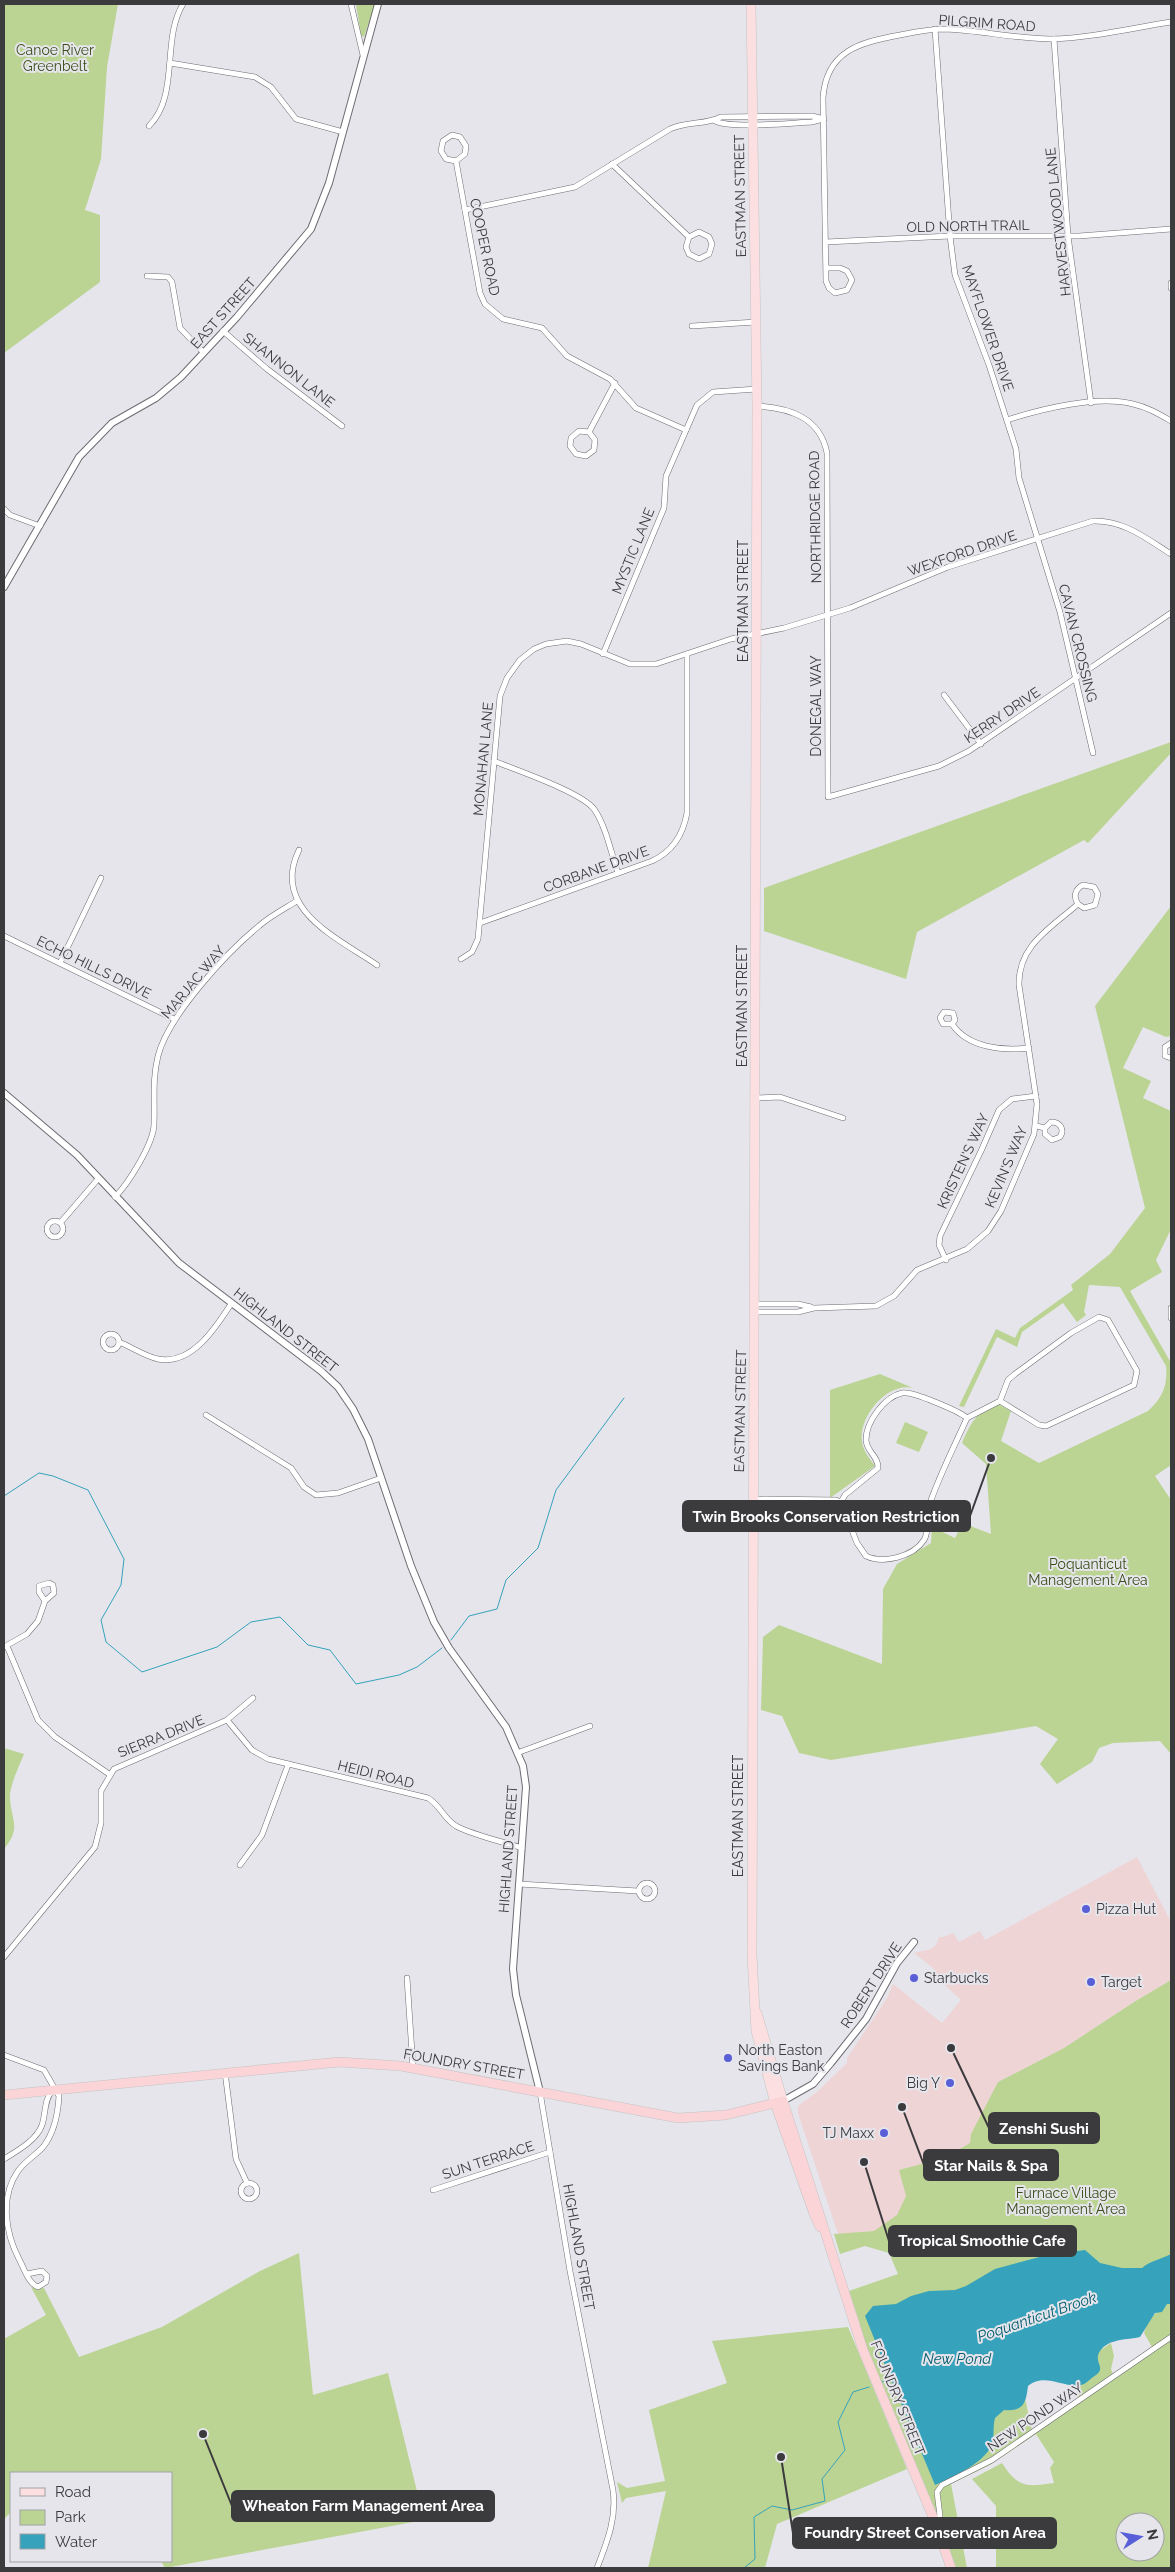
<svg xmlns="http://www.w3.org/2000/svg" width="1175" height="2572" font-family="Raleway,sans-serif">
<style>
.commercial{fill:#efd4d6}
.green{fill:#bbd493;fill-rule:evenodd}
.water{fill:#36a2bb}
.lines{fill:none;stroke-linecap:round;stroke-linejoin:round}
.stream{stroke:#36a2bb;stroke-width:1}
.minor-casing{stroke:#6d6c72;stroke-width:6}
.tertiary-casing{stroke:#6d6c72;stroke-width:8}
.primary-casing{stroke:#c4c4c5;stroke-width:10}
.trunk-casing{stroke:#c4c4c5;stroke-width:10}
.minor{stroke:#fff;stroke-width:5}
.tertiary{stroke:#fff;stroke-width:6}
.primary{stroke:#fcdfe1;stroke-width:9}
.trunk{stroke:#fbd4d7;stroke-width:9}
.poi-dot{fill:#595fd7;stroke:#e5e5eb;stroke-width:2}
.labels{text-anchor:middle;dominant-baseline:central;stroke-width:4;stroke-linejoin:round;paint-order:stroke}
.street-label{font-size:14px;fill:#3b3a3d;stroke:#e5e5eb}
.park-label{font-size:14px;fill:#3b4d19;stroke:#e5e5eb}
.poi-label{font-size:14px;fill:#3b3a3d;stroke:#e5e5eb;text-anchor:start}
.water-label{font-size:15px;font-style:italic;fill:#005d6f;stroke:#e5e5eb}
.leader{fill:none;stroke:#3b3a3d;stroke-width:2}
.callout-dot{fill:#3b3a3d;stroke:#e5e5eb;stroke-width:2}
.callout{fill:#3b3a3d;stroke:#3b3a3d;stroke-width:2}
.callout-label{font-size:15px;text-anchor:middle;font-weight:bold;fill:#fff}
</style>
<rect width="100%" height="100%" fill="#e5e5eb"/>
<polygon class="commercial" points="1137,1857 1171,1922 1171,1980 1134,2002 1064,2048 998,2082 976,2150 922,2227 838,2234 798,2113 798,2106 817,2092 847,2063 847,2058 887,1998 893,1984 942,2023 961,2000 936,1977 933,1968 914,1953 931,1949 936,1945 939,1937 944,1937 953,1933 959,1942 980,1931 985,1940"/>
<g class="green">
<polygon points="4,4 118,4 107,67 101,159 85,210 100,215 100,282 4,353"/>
<polygon points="356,4 375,4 364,37 361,35"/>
<polygon points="1171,742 1171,753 1088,843 1084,840 917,932 906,979 764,931 764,888"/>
<path d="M1171 906V1036L1166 1037 1143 1027 1123 1068 1151 1081 1143 1098 1171 1111V1229L1156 1260 1162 1272 1130 1291 1171 1363V1465L1155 1476 1171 1500V1754L1160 1741 1113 1743 1099 1748 1092 1762 1057 1784 1040 1764 1058 1739 1036 1726 831 1760 799 1753 782 1716 761 1710 763 1637 779 1625 882 1664 883 1589 897 1564 931 1543 932 1527 955 1538 961 1526 960 1522 991 1534 986 1464 962 1443C969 1426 978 1408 999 1404L1011 1411 1001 1441 1039 1463 1148 1411C1162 1398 1168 1386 1166 1366L1120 1287 1089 1285 1084 1312 1086 1315 1077 1322 1063 1303 1022 1332 1017 1347 997 1337 964 1407 959 1406 996 1329 1015 1338 1020 1328 1073 1290 1071 1285 1110 1254 1145 1208 1095 1006Z"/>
<path d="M880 1374 913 1388C887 1382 858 1417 862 1442 863 1451 870 1459 875 1466L830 1498V1390Z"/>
<polygon points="905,1422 928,1432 919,1452 896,1443"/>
<path d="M4 1748 24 1754C20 1764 9 1787 10 1798 11 1821 22 1827 4 1849Z"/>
<path d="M1171 1980V2272L1101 2350 1111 2343 1114 2356 1111 2369 1113 2374 1152 2347 1144 2333C1147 2320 1157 2311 1167 2304H1171V2568H996V2506L972 2479 1002 2463C1018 2488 1027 2487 1054 2483L1050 2468 1054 2462 1036 2434 990 2465 951 2484 967 2568H956L858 2325 860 2324 849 2291 898 2274 889 2253 865 2246 840 2254 834 2234 874 2231 897 2215 906 2196 899 2170 944 2158 970 2143 971 2134 998 2082 1064 2048 1134 2002ZM1013 2342 1082 2385 1077 2386 1078 2400 1032 2431ZM1125 2522H1155V2552H1125Z"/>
<polygon points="299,2253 313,2395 388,2373 424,2520 165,2568 161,2561 171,2561 171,2473 11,2473 11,2512 4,2519 4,2339 46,2315 31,2287 37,2289 44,2288 79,2357 162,2327 260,2271"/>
<polygon points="848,2327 907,2469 777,2524 765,2568 648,2568 666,2491 626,2498 622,2503 617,2482 627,2488 665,2481 649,2410 727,2383 712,2341"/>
</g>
<path class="water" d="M1085 2250 1100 2263 1122 2268H1142C1150 2261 1162 2259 1171 2254V2304H1167L1162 2312 1155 2313 1140 2337C1128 2340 1109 2338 1100 2351 1092 2363 1109 2368 1093 2377 1090 2379 1088 2382 1084 2384 1067 2391 1046 2371 1028 2386 1026 2402 1024 2412 1004 2410L995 2418C993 2425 994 2434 993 2441 988 2462 953 2477 935 2485L892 2382 889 2383 886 2376 889 2375 865 2316 873 2306 896 2304 911 2296 929 2291 955 2290 966 2286 995 2269 1047 2255Z"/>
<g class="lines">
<g class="stream">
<polyline points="4,1496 39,1473 53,1476 88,1490 124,1559 121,1585 101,1620 106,1642 142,1672 217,1647 251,1622 280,1617 308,1645 330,1650 356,1684 399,1675 417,1667 442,1648"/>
<polyline points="451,1640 469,1616 497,1609 506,1580 538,1548 556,1490 624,1398"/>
<polyline points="882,2382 887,2380"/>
<polyline points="744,2568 755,2559 754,2517 772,2506 792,2510 825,2501 822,2479 845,2450 838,2422 853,2392 869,2387"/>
</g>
<g class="minor-casing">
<g id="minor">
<polyline points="351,4 363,55"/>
<polyline points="935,29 950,236 955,275 989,365 1016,449 1019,478 1060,612 1093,753"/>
<polyline points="1054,39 1068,236 1091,403"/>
<polyline points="170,63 255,77 271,87 296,119 343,132"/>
<path d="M715 121C732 129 790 123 812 122L823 119"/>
<path d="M149 126C180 95 161 40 183 4"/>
<polyline points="456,161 446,159 441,151 443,141 452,135 460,137 466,146 465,154 456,161 480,293 485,304 503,319 542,328 567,356 610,379 636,408 686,430"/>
<polyline points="612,164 689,237 699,232 709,237 712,244 709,254 699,259 689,254 686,247 689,237"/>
<path d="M465 210 575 187 670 129C687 121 706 125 721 117L812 116 824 119"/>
<polyline points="826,242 950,236 1079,236 1171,229"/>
<path d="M826 268H840L847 271 852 280 847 290 835 293 829 288 826 281 823 98C826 51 860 42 900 35 915 32 929 29 945 29 980 30 1015 39 1051 39 1091 38 1132 28 1171 22"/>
<polyline points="147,276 168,277 172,282 180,328 204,353"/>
<polyline points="1171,283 1171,288"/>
<polyline points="692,326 756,322"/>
<polyline points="223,331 267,369 342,426"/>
<path d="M757 406C789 408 820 417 827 453L828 797 939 766 969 751 1171 613"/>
<path d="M1007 420C1041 409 1097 395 1133 404 1147 407 1159 414 1171 421"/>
<polyline points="589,432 579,431 571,438 570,446 576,454 586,456 594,450 595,440 589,432 615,383"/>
<polyline points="4,509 10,515 40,526"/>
<polyline points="603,654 664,508 666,476 697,405 713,392 757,389"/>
<polyline points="944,695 981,744"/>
<path d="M494 761C516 770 581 792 594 809 606 826 611 853 618 873"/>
<path d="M299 850C270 909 338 938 377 965"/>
<path d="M480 923 652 861C672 852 683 835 687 813V654"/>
<polyline points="4,936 174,1019"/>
<path d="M461 959 472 952 478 939 500 696 507 678 520 660 534 649 546 644 567 641 581 644 630 664H656L731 639 784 628 850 608 948 567 1093 521C1124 520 1147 539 1171 554"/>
<polyline points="60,963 101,878"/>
<path d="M952 1024 955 1020 953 1013 944 1012 940 1018 943 1024H952C968 1048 1003 1051 1029 1048"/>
<polyline points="1171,1043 1165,1047 1165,1056 1171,1058"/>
<polyline points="755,1098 780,1097 843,1118"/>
<path d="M1036 1126 1045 1128 1051 1122C1060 1122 1065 1129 1060 1137L1052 1140 1045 1134V1128"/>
<path d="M115 1197C128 1184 154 1143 154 1124 155 1101 152 1080 158 1056 168 1016 227 952 259 926 270 916 284 909 297 901"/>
<circle cx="55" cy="1229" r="8"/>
<polyline points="61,1222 98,1179"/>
<polyline points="946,1260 939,1245 940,1236 981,1151 999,1110 1012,1099 1036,1096"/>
<polyline points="755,1304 798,1304 811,1307"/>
<polyline points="1171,1308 1171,1318"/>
<path d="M755 1312H798L814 1308 876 1306 894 1296 917 1270 967 1249 988 1231 1001 1211 1034 1134 1037 1104 1019 985C1018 945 1051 928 1078 904 1073 897 1075 889 1083 885L1094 887 1098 894 1095 905 1084 908 1078 904"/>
<circle cx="111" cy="1342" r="8"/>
<path d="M119 1342C132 1347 144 1356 158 1359 192 1366 216 1327 231 1304"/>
<polyline points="206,1415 291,1468 304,1487 316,1495 338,1493 381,1478"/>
<polyline points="967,1418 1000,1401 1039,1425 1046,1426 1134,1385 1137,1371 1108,1320 1099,1317 1071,1333 1015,1374 1008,1380 1000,1401"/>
<path d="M752 1499 836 1500 841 1502 857 1543 866 1556C883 1564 913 1557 924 1540 930 1531 925 1517 929 1506 939 1476 954 1447 967 1418"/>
<path d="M841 1502 845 1495 878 1468C879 1457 866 1451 866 1440 866 1422 884 1397 902 1393 912 1391 959 1411 967 1418"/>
<polyline points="752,1503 836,1504 841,1502"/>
<polyline points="7,1646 38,1720 55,1737 109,1774"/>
<polyline points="4,1647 27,1634 38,1621 45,1601 54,1593 53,1585 49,1583 39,1586 39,1592 45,1601"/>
<path d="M227 1720 252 1750 268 1759 428 1798C440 1805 444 1819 456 1826 475 1836 501 1841 522 1848"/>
<polyline points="517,1753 590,1726"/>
<polyline points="240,1865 262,1835 288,1765"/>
<circle cx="647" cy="1891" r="8"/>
<polyline points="519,1884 638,1891"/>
<polyline points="4,1957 95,1847 101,1823 101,1791 114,1769 227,1720 253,1698"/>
<polyline points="407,1978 413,2068"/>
<path d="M4 2055 44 2070 59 2096C58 2114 55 2132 43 2147 36 2155 25 2161 18 2171 0 2197 5 2232 19 2259 24 2268 28 2283 38 2287L46 2282 47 2276 42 2271 27 2274"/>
<polyline points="225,2072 236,2159 247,2183"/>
<path d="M540 2092 570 2271 613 2490C617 2518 607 2542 597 2568"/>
<path d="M4 2159C17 2151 37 2140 42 2125 46 2113 44 2100 52 2091"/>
<circle cx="249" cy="2191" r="8"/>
<polyline points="433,2190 550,2152"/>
<polyline points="935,2522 940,2516 937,2492 942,2485 992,2460 1171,2337"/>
</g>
</g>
<g class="tertiary-casing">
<g id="tertiary">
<polyline points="4,587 79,457 112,423 156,398 181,377 237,317 311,229 329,183 378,4"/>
<polyline points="4,1093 77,1155 179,1263 321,1371 338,1387 353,1409 368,1439 411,1566 434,1622 449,1648 506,1727 523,1766 526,1787 513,1969 516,1995 540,2092"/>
<polyline points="783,2101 813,2084 831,2063 866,2019 897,1963 914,1942"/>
</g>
</g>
<g class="primary-casing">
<g id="primary">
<polyline points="751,4 757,406 752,1955 756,2031 775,2103"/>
<polyline points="757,2013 783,2101"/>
</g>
</g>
<g class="trunk-casing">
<g id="trunk">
<polyline points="4,2095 339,2062 401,2066 678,2118 726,2115 783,2101 863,2350 935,2522 951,2568"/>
<polyline points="775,2103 814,2214 820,2227"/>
</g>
</g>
<use href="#minor" class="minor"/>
<use href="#tertiary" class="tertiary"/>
<use href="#primary" class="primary"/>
<use href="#trunk" class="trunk"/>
</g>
<g class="poi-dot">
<circle cx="1086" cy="1909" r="5"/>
<circle cx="914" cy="1978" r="5"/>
<circle cx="1091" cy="1982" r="5"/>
<circle cx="728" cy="2058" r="5"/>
<circle cx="950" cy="2083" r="5"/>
<circle cx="884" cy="2133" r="5"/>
</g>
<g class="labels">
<g class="street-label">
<text transform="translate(987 23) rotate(4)">PILGRIM ROAD</text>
<text transform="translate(740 196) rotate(-91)">EASTMAN STREET</text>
<text transform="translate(1058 222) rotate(-96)">HARVESTWOOD LANE</text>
<text transform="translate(968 226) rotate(-1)">OLD NORTH TRAIL</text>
<text transform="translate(485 247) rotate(78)">COOPER ROAD</text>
<text transform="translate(223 313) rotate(-48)">EAST STREET</text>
<text transform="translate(988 328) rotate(71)">MAYFLOWER DRIVE</text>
<text transform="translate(289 370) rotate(38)">SHANNON LANE</text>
<text transform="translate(815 517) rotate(-91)">NORTHRIDGE ROAD</text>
<text transform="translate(633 551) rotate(-68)">MYSTIC LANE</text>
<text transform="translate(962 553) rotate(-19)">WEXFORD DRIVE</text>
<text transform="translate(743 601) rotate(-90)">EASTMAN STREET</text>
<text transform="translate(1078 643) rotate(76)">CAVAN CROSSING</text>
<text transform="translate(816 706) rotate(-90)">DONEGAL WAY</text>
<text transform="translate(1002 715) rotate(-34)">KERRY DRIVE</text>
<text transform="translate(483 759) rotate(-85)">MONAHAN LANE</text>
<text transform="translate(596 869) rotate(-20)">CORBANE DRIVE</text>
<text transform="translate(94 967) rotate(26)">ECHO HILLS DRIVE</text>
<text transform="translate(193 982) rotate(-50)">MARJAC WAY</text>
<text transform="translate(742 1006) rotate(-90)">EASTMAN STREET</text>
<text transform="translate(963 1161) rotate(-65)">KRISTEN'S WAY</text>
<text transform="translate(1006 1167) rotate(-67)">KEVIN'S WAY</text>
<text transform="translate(286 1330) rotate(38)">HIGHLAND STREET</text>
<text transform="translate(740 1411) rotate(-89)">EASTMAN STREET</text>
<text transform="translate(161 1736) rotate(-22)">SIERRA DRIVE</text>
<text transform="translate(376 1774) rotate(14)">HEIDI ROAD</text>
<text transform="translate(738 1816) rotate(-90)">EASTMAN STREET</text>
<text transform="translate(508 1849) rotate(-86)">HIGHLAND STREET</text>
<text transform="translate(871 1985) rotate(-57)">ROBERT DRIVE</text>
<text transform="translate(464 2064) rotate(10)">FOUNDRY STREET</text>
<text transform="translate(488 2160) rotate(-18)">SUN TERRACE</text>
<text transform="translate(579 2247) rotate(80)">HIGHLAND STREET</text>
<text transform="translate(898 2398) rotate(68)">FOUNDRY STREET</text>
<text transform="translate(1035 2417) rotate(-34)">NEW POND WAY</text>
</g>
<g class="park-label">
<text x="55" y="50">Canoe River<tspan x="55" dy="16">Greenbelt</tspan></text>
<text x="1088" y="1564">Poquanticut<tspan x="1088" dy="16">Management Area</tspan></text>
<text x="1066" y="2193">Furnace Village<tspan x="1066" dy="16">Management Area</tspan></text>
</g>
<g class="poi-label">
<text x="1096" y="1909">Pizza Hut</text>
<text x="924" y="1978">Starbucks</text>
<text x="1101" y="1982">Target</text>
<text x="738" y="2050">North Easton<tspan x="738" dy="16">Savings Bank</tspan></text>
<text x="940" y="2083" text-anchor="end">Big Y</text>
<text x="874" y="2133" text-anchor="end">TJ Maxx</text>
</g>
<g class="water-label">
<text transform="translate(1037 2317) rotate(-19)">Poquanticut Brook</text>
<text x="957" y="2359">New Pond</text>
</g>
</g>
<path class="leader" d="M991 1458L970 1516M951 2048L989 2128M902 2107L924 2165M864 2162L889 2241M203 2434L232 2506M781 2457L793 2533"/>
<g class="callout-dot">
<circle cx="991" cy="1458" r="5"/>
<circle cx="951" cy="2048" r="5"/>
<circle cx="902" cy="2107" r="5"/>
<circle cx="864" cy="2162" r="5"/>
<circle cx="203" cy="2434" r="5"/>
<circle cx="781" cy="2457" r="5"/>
</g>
<g class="callout">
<rect x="683" y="1501" width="287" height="30" rx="5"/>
<rect x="989" y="2113" width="110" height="30" rx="5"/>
<rect x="924" y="2150" width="134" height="30" rx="5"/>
<rect x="889" y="2226" width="187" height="30" rx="5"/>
<rect x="232" y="2491" width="262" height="30" rx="5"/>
<rect x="793" y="2518" width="263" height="30" rx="5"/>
</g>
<g class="callout-label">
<text x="826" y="1522">Twin Brooks Conservation Restriction</text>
<text x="1044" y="2134">Zenshi Sushi</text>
<text x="991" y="2171">Star Nails &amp; Spa</text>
<text x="982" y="2246">Tropical Smoothie Cafe</text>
<text x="363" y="2511">Wheaton Farm Management Area</text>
<text x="925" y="2538">Foundry Street Conservation Area</text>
</g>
<rect width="1175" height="2572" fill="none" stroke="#3b3a3d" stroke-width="10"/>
<rect x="10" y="2472" width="162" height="90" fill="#e5e5eb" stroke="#a1a1a5"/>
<rect x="20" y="2488" width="25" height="8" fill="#fcdfe1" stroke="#a1a1a5"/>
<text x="55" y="2497" font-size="15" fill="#3b3a3d">Road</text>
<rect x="20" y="2510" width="25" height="15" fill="#bbd493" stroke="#a1a1a5"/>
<text x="55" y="2522" font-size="15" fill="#3b3a3d">Park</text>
<rect x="20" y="2534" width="25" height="15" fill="#36a2bb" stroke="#a1a1a5"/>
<text x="55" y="2547" font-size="15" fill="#3b3a3d">Water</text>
<g transform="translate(1140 2537) rotate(79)"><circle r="24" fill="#e5e5eb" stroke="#a1a1a5"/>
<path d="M0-4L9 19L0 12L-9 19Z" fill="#595fd7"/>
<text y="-8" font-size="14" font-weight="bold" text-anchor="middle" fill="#3b3a3d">N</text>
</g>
</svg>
